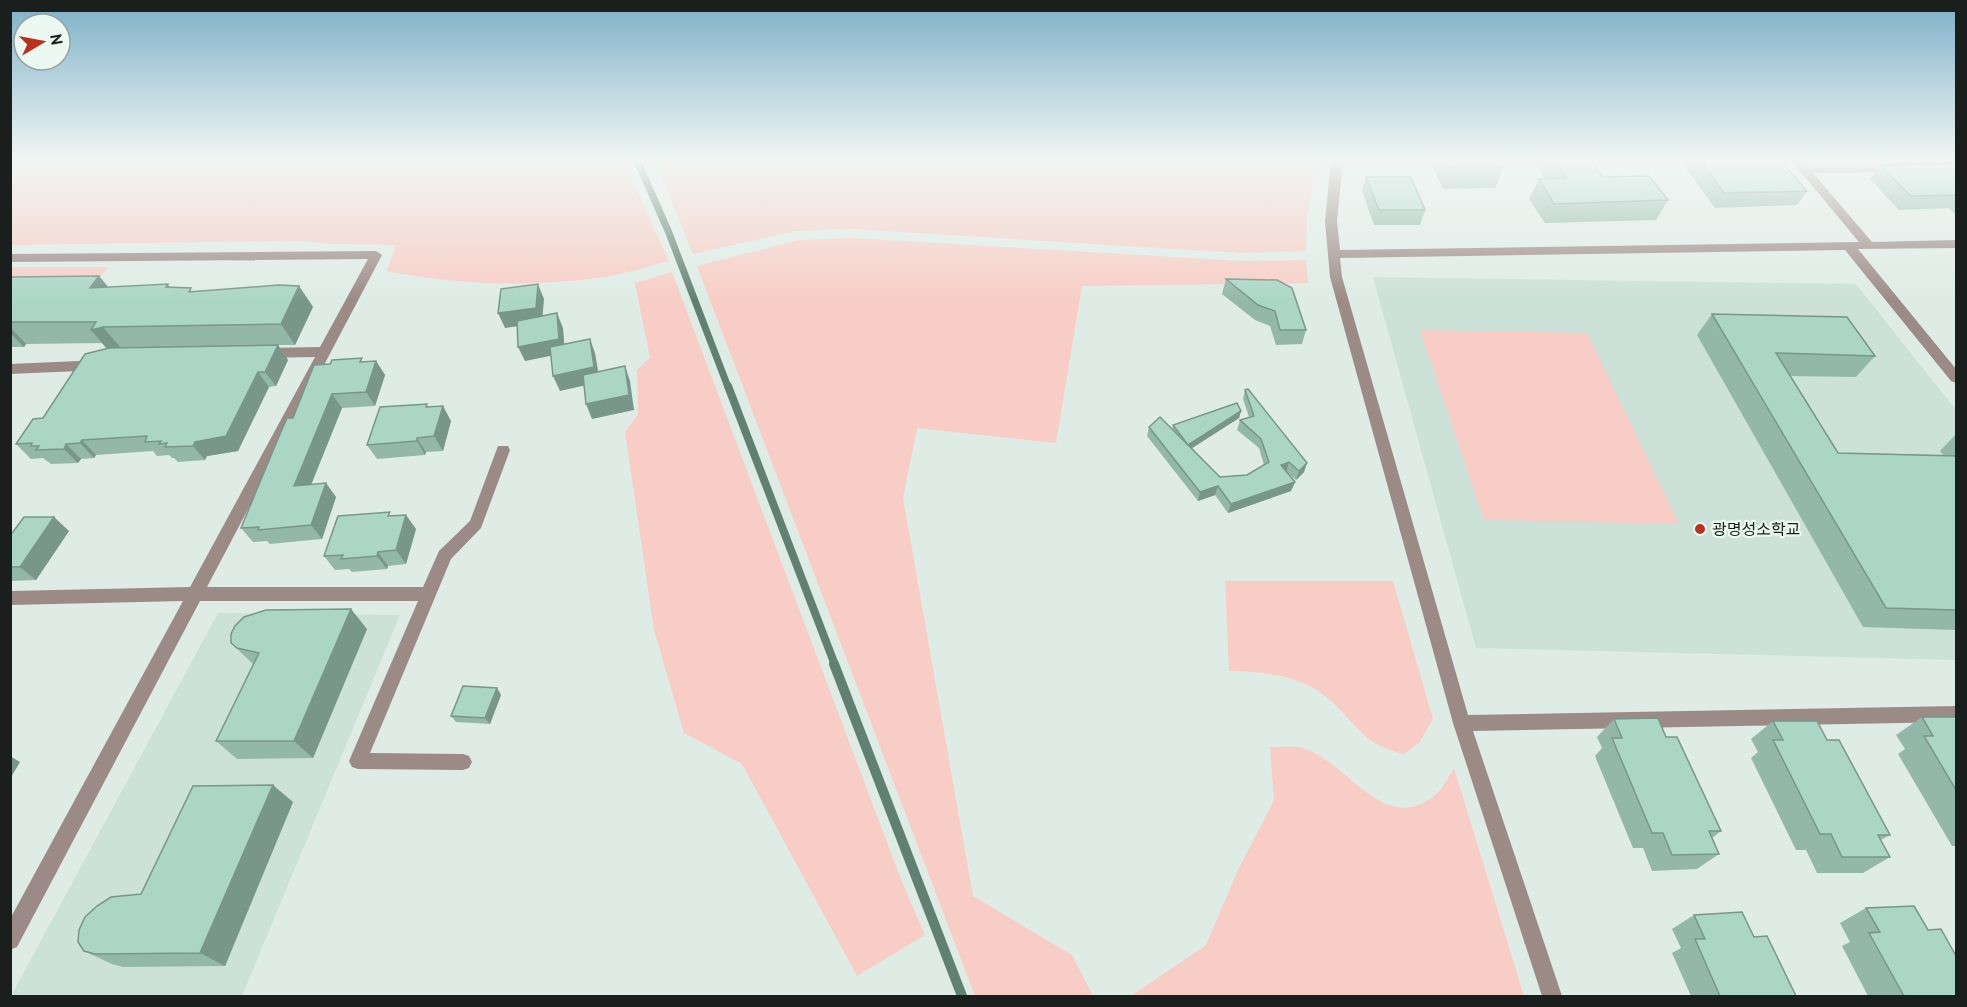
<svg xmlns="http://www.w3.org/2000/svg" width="1967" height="1007" font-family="'PT Sans','Noto Sans KR',sans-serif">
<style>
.built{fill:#cce1d8}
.green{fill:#f8cdc5}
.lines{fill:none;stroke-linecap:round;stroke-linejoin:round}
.stream-far2{stroke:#608073;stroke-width:7}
.stream-far1{stroke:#608073;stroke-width:8}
.stream{stroke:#608073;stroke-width:10}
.street{fill:#9c8a86;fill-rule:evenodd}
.wall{fill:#93b8a9}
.shaded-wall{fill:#78968a}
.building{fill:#abd6c5;stroke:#78968a;stroke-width:1.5}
.poi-dot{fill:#bc301f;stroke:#ecf9f3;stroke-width:2}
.labels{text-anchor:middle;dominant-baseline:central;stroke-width:4.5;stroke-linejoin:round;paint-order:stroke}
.poi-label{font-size:16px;fill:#1a1f1d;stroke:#ecf9f3;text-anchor:start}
</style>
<rect width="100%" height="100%" fill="#dfece6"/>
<g class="built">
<polygon points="1373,277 1856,284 1956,410 1956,660 1476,648"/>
<polygon points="218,613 400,615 242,996 11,996"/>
</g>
<g class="green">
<path d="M11 160H623L669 261C645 267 622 275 597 278 528 287 455 285 387 271L396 245 334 244 301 241 11 245Z"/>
<polygon points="655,160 1318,160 1307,216 1306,251 1241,253 851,229 796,231 693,254"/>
<polygon points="851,238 1241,261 1306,260 1308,283 1082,286 1056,443 917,428 903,498 973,896 1072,955 1093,996 975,996 697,266 799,240"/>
<polygon points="10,267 108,267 91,288 11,289"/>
<polygon points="672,272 902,882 925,935 857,976 742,764 684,733 654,630 625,432 638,414 637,370 650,358 635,283"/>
<polygon points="1420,330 1587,333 1679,524 1484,520"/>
<path d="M1225 581H1393L1433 719 1419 743 1404 754C1364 745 1360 728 1332 702 1306 676 1263 671 1229 671Z"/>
<path d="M1270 747C1279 747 1289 746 1298 747 1346 756 1382 839 1435 795 1443 789 1448 777 1454 768L1524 996H1131L1206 945 1238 870 1274 800Z"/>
</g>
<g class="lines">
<polyline class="stream-far2" points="637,160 669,233 728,387"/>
<polyline class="stream-far1" points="728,386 835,665"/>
<polyline class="stream" points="834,664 962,996"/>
<g class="street">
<polygon points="1331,160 1343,160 1337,221 1340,250 1859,242 1791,160 1802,160 1808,167 1899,167 1899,171 1895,172 1813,173 1872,242 1956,240 1956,248 1858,249 1956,369 1956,383 1951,381 1845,250 1340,258 1342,277 1468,715 1956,706 1956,722 1473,731 1562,996 1542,996 1453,723 1330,277 1325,221"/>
<polygon points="376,251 382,255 207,587 423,587 439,551 470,521 498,446 508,446 510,450 481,528 451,559 370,753 463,754 469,756 472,762 469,768 463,770 358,769 352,767 349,761 418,601 200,601 17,947 10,950 10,919 183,601 10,605 10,591 190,587 315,357 264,358 257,353 264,348 320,347 368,259 10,262 10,254"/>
<polygon points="97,356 104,361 102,364 79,371 10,374 10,364 79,361"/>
</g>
</g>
<g class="wall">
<polygon points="1429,160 1500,160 1504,167 1495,188 1443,189"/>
<polygon points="1534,160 1591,160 1602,177 1668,200 1656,220 1545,223 1529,199 1539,179 1545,179"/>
<polygon points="1680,160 1780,160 1807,191 1797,205 1715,208"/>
<polygon points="1956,163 1956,215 1949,208 1899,210 1870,179 1880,165"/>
<polygon points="1366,177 1425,210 1420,225 1374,225 1362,191"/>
<polygon points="99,276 108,287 168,284 170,287 194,291 299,286 313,307 295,345 278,345 288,360 276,386 269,387 238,451 207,456 205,460 178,462 174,458 172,458 169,455 157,456 153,451 96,455 94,458 81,459 78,463 51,464 43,458 31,459 16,444 43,418 106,348 102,343 26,344 24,347 11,347 10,348 10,277"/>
<polygon points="1226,279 1306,330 1302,344 1276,345 1270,326 1255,320 1222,294"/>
<polygon points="1712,314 1875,356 1856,377 1790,376 1838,453 1943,455 1940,451 1956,434 1956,630 1863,627 1697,335"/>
<polygon points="376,361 385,375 375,406 342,408 311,484 336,497 322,539 270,544 267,541 253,542 241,528 293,418 330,364"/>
<polygon points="1245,390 1307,463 1304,472 1296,480 1286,472 1295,482 1291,491 1228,513 1215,495 1198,501 1147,436 1149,427 1172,429 1173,425 1241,411 1239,418 1192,448 1220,477 1247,475 1264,465 1259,448 1237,430 1240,420 1249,417 1243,399"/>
<polygon points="429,407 451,421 443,451 426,452 425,455 377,459 367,445"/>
<polygon points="393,516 416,529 406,564 388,566 387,569 352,572 349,569 335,570 324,556"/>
<polygon points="69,531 36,580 10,581 10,536"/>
<polygon points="367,629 313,758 237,759 216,741 253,664 231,643"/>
<polygon points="497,688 501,695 490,724 456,722 451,716"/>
<polygon points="1922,717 1956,717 1956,846 1952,846 1898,754 1905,749 1896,735"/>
<polygon points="1614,719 1721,831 1712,838 1719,854 1697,869 1652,871 1643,848 1633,848 1595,756 1602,748 1597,737"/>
<polygon points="1773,721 1890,835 1881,840 1890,857 1863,873 1817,873 1806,850 1796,850 1751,758 1758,752 1751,739"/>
<polygon points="293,802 225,966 123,967 112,964 84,951 141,894"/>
<polygon points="1866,908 1956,996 1868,996 1842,946 1850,942 1840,923"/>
<polygon points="1694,915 1754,937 1796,996 1691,996 1672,953 1681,948 1672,929"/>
</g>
<g class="shaded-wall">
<polygon points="99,276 116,297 90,288"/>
<polygon points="538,284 544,299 542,323 505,328 498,313"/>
<polygon points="299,286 313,307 295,345 281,324"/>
<polygon points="557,313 563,328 565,353 525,361 518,347"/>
<polygon points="10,327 26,344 24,347 10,333"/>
<polygon points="103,327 121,348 109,351 91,330"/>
<polygon points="590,339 595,353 600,382 560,391 553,376"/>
<polygon points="278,345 288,360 276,386 265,372"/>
<polygon points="376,361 385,375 375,406 366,392"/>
<polygon points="625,366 630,381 634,410 592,419 586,404"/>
<polygon points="258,372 269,387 238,451 207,456 205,460 193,446 195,442"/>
<polygon points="332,394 342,408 305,500 294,486"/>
<polygon points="443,406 451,421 443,451 434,436"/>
<polygon points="1241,411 1239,418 1186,452 1188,445"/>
<polygon points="417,438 426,452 425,455 417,441"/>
<polygon points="82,440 96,455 94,458 80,443"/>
<polygon points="66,444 81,459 78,463 64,449"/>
<polygon points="1289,462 1286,472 1281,465"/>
<polygon points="1307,463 1304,472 1296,480 1299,471"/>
<polygon points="1295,482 1291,491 1228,513 1231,504"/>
<polygon points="326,483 336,497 322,539 311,525"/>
<polygon points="1218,486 1215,495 1198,501 1200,492"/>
<polygon points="406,515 416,529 406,564 396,550"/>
<polygon points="54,517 69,531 36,580 20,567"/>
<polygon points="378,552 388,566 387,569 377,556"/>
<polygon points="351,609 367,629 313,758 294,741"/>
<polygon points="497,688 501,695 490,724 485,718"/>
<polygon points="10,756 20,762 10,779"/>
<polygon points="273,785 293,802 225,966 200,953"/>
</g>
<g class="building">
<polygon points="1447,160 1500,160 1504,167 1451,167"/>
<polygon points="1555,160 1591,160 1602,177 1649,176 1668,200 1554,204 1539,179 1566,178"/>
<polygon points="1700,160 1780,160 1807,191 1724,193"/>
<polygon points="1956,163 1956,195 1911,196 1880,165"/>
<polygon points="1366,177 1411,177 1425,210 1379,210"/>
<polygon points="99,276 90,288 168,284 166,287 191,288 189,292 279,285 299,286 281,324 103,327 91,330 96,322 10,322 10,277"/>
<polygon points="1226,279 1277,280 1292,288 1306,330 1280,330 1275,311 1258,305"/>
<polygon points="538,284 536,308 498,313 501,289"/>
<polygon points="557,313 559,339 518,347 517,321"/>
<polygon points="1712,314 1847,317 1875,356 1776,353 1838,453 1956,456 1956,610 1886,608"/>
<polygon points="590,339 594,367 553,376 550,347"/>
<polygon points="278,345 265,372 258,372 226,436 195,442 193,446 165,447 167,443 159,444 161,441 145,442 147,436 82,440 80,443 66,444 64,449 36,450 39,446 31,446 32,443 16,444 33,419 43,418 85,354 109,348"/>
<polygon points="362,358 360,362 376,361 366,392 332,394 294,486 326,483 311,525 258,530 259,527 241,528 275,446 287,418 293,418 314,365 330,364 332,360"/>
<polygon points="625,366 629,395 586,404 583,375"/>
<polygon points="1248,389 1307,463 1299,471 1289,462 1281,465 1295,482 1231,504 1218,486 1200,492 1149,427 1160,417 1220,477 1247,475 1269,462 1261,439 1240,420 1254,416 1245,390"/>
<polygon points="1237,403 1241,411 1188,445 1173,425"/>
<polygon points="427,404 426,407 443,406 434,436 417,438 417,441 367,445 380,407"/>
<polygon points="390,512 388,516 406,515 396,550 378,552 377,556 341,559 343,555 324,556 338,516"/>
<polygon points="24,517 54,517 20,567 10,567 10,536"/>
<polygon points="351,609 294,741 216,741 259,653 237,648 231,643 231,634 235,626 244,617 266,610"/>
<polygon points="463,686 497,688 485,718 451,716"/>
<polygon points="1922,717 1956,717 1956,790 1924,736 1933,736"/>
<polygon points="1658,718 1666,737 1677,737 1721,831 1709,831 1719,854 1672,855 1663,833 1652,833 1612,738 1622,738 1614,719"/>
<polygon points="1773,721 1817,721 1827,740 1839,740 1890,835 1878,835 1890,857 1842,857 1831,834 1820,834 1773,740 1783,740"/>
<polygon points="273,785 200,953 95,954 84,951 78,942 79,930 85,917 97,906 111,897 141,894 193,786"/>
<polygon points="1914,906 1928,930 1941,929 1956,956 1956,996 1904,996 1869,933 1880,932 1866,908"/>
<polygon points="1742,912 1754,937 1767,936 1796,996 1720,996 1695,939 1705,939 1694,915"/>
</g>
<linearGradient id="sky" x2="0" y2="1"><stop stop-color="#7db0c8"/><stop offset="0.53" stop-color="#f1f6f4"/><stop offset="1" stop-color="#f1f6f4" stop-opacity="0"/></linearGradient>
<rect width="1967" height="301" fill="url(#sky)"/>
<circle class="poi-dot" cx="1700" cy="529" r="6"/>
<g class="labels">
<g class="poi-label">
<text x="1712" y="529">광명성소학교</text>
</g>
</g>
<rect width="1967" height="1007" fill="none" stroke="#1a1f1d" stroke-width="24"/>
<g transform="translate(42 42) rotate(80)"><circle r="28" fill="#ecf9f3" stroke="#98a29d" stroke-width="1.5"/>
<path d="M0-4.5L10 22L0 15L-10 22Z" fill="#bc301f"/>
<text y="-9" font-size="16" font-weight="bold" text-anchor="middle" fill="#1a1f1d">N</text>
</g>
</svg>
